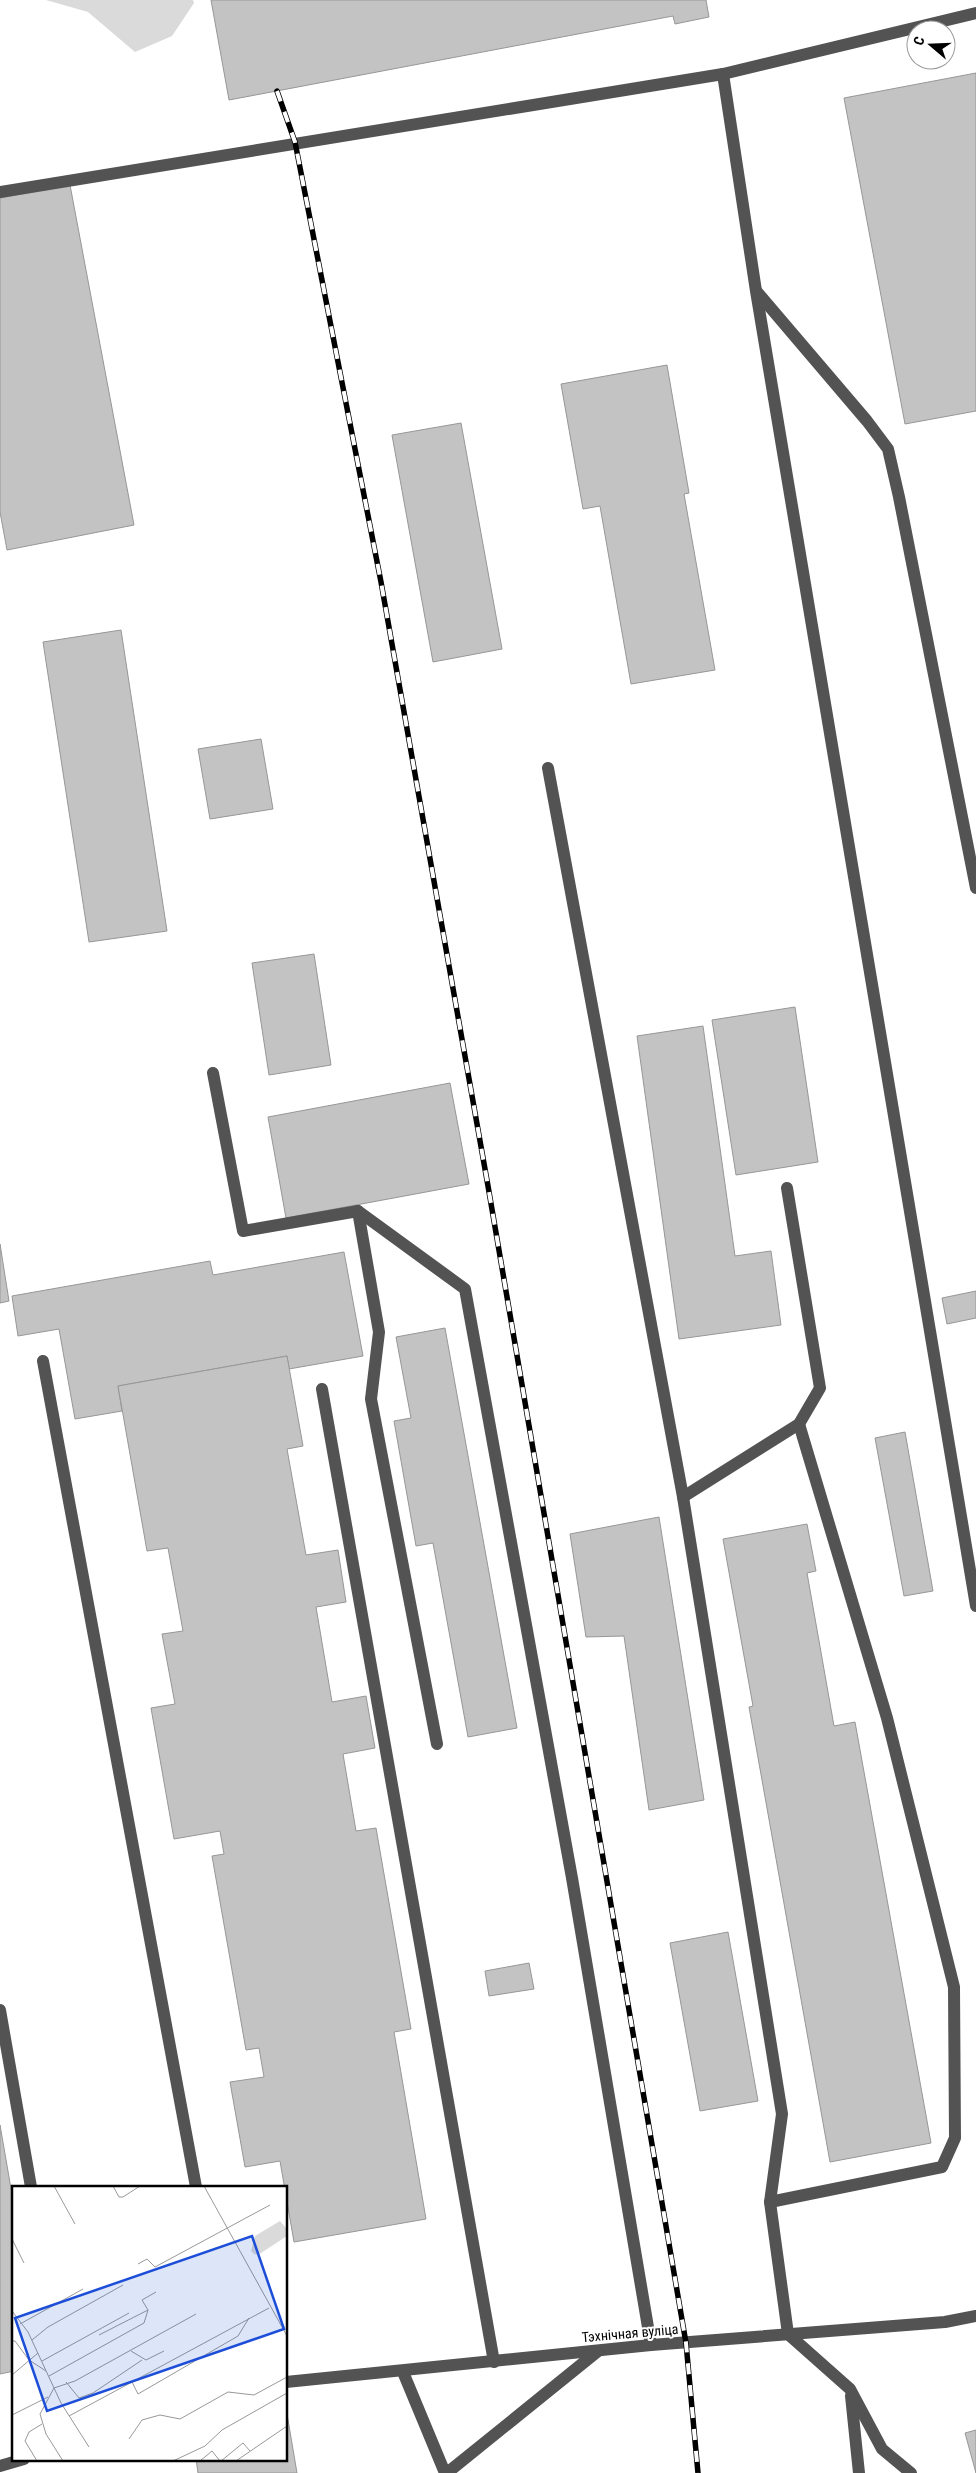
<svg xmlns="http://www.w3.org/2000/svg" width="976" height="2473" font-family="'Roboto Condensed',sans-serif">
<style>
.green{fill:#dadada}
.building{fill:#c3c3c3;stroke:#979797}
.lines{fill:none;stroke-linecap:round;stroke-linejoin:round}
.minor{stroke:#535353;stroke-width:12}
.rail-casing{stroke:#000;stroke-width:5.5}
.rail{stroke:#fff;stroke-width:4;stroke-dasharray:11;stroke-linecap:butt}
.labels{text-anchor:middle;dominant-baseline:central;stroke-width:4;stroke-linejoin:round;paint-order:stroke}
.street-label{font-size:14px;fill:#000;stroke:#fff}
.inset-road{fill:none;stroke:#999;stroke-width:1}
.view{fill:#1d4ed8;fill-opacity:0.15;stroke:#1d4ed8;stroke-width:2.5}
.inset-edge{fill:none;stroke:#000;stroke-width:2.5}
</style>
<rect width="100%" height="100%" fill="#fff"/>
<polygon class="green" points="46,0 193,0 194,3 172,36 135,52 88,12"/>
<g class="building">
<polygon points="211,0 706,0 709,17 675,24 673,16 229,100"/>
<polygon points="976,73 976,411 905,424 844,98"/>
<polygon points="70,185 134,525 7,550 0,512 0,198"/>
<polygon points="667,365 689,493 684,494 715,670 631,684 600,506 583,509 561,384"/>
<polygon points="461,423 502,649 433,662 392,435"/>
<polygon points="121,630 167,931 89,942 43,642"/>
<polygon points="261,739 273,809 210,819 198,749"/>
<polygon points="314,954 331,1065 269,1075 252,963"/>
<polygon points="795,1007 818,1162 736,1175 712,1020"/>
<polygon points="703,1026 735,1256 771,1251 781,1325 679,1339 637,1036"/>
<polygon points="450,1083 469,1184 286,1218 268,1117"/>
<polygon points="0,1244 9,1301 0,1303"/>
<polygon points="344,1252 363,1356 289,1369 287,1356 118,1386 122,1411 75,1419 59,1329 18,1336 12,1296 210,1261 213,1275"/>
<polygon points="976,1291 976,1318 947,1324 942,1298"/>
<polygon points="445,1328 517,1728 468,1737 433,1543 416,1546 394,1421 411,1418 396,1337"/>
<polygon points="287,1356 303,1446 287,1449 306,1555 338,1550 346,1602 316,1607 332,1702 366,1696 375,1748 343,1754 356,1831 376,1828 411,2029 394,2032 426,2219 294,2242 280,2161 245,2167 230,2082 264,2077 259,2048 246,2050 212,1856 224,1854 220,1831 174,1839 151,1708 175,1704 162,1634 183,1631 168,1548 147,1551 118,1386"/>
<polygon points="905,1432 933,1591 904,1596 875,1438"/>
<polygon points="659,1517 704,1800 649,1810 624,1636 586,1637 570,1534"/>
<polygon points="807,1524 816,1571 807,1573 834,1726 855,1722 931,2143 830,2162 749,1707 753,1706 723,1539"/>
<polygon points="728,1932 758,2101 700,2111 670,1943"/>
<polygon points="529,1963 534,1989 489,1996 485,1971"/>
<polygon points="0,2125 14,2206 14,2371 0,2374"/>
<polygon points="286,2408 297,2473 198,2473 196,2459 286,2459"/>
<polygon points="976,2430 976,2473 965,2433"/>
</g>
<g class="lines">
<g class="minor">
<polyline points="723,74 756,291 976,1606"/>
<polyline points="0,192 723,74 976,13"/>
<polyline points="757,292 867,421 888,449 899,497 976,888"/>
<polyline points="548,768 683,1497 782,2114 770,2202 788,2334 850,2389 882,2449 911,2473"/>
<polyline points="213,1073 243,1231 358,1211 465,1289 572,1878 651,2345"/>
<polyline points="358,1211 379,1332 371,1399 437,1744"/>
<polyline points="43,1361 196,2187"/>
<polyline points="322,1389 494,2362"/>
<polyline points="683,1497 799,1424 820,1388 787,1188"/>
<polyline points="0,2010 31,2187"/>
<polyline points="770,2202 942,2167 955,2138 954,1987 887,1718 799,1424"/>
<polyline points="403,2372 445,2473"/>
<polyline points="286,2382 651,2345 945,2322 976,2316"/>
<polyline points="851,2396 859,2473"/>
<polyline points="0,2466 24,2459"/>
<polyline points="447,2473 598,2351"/>
</g>
<g class="rail-casing">
<polyline id="rail" points="277,91 295,142 381,582 488,1186 686,2343 698,2473"/>
</g>
<use href="#rail" class="rail"/>
</g>
<g class="labels">
<g class="street-label">
<text transform="translate(630 2333) rotate(-5)">Тэхнічная вуліца</text>
</g>
</g>
<g transform="translate(12 2186)">
<rect width="275" height="275" fill="#fff"/>
<path d="M268 35 274 42 275 50 246 69 242 68 239 65 243 50Z" fill="#dadada"/>
<path class="inset-road" d="M42 0 63 38M101 0 107 11H111L128 0M192 0 275 150M0 53 12 77M126 78 135 73 143 81 258 19M0 125 16 146 49 217 77 261M8 138 71 103M87 149 136 124M20 154 36 141 111 99M0 155H3L17 174 34 185M119 165 134 174 152 165M30 175 117 127M0 189 26 167M37 190 132 137 136 124 130 114 144 106M54 196 67 212 81 207 130 174M120 196 126 208 226 150 237 132M0 229 36 211M57 230 257 122M117 253 130 234 148 229 168 233 216 206 242 209 275 191M25 275 13 255 17 246 30 238M51 275 34 248 28 228 42 202 63 195 184 128M161 275 193 260 210 244 275 207M188 275 200 265 208 275M209 275 231 257 238 265M224 275 275 240"/>
<path class="view" d="M240 50 272 143 35 225 3 132Z"/>
<rect width="275" height="275" class="inset-edge"/>
</g>
<g transform="translate(931 45) rotate(289)"><circle r="24" fill="#ffffff" stroke="#999999"/>
<path d="M0-4L9 19L0 12L-9 19Z" fill="#000000"/>
<text y="-8" font-size="14" font-weight="bold" text-anchor="middle" fill="#000000">С</text>
</g>
</svg>
